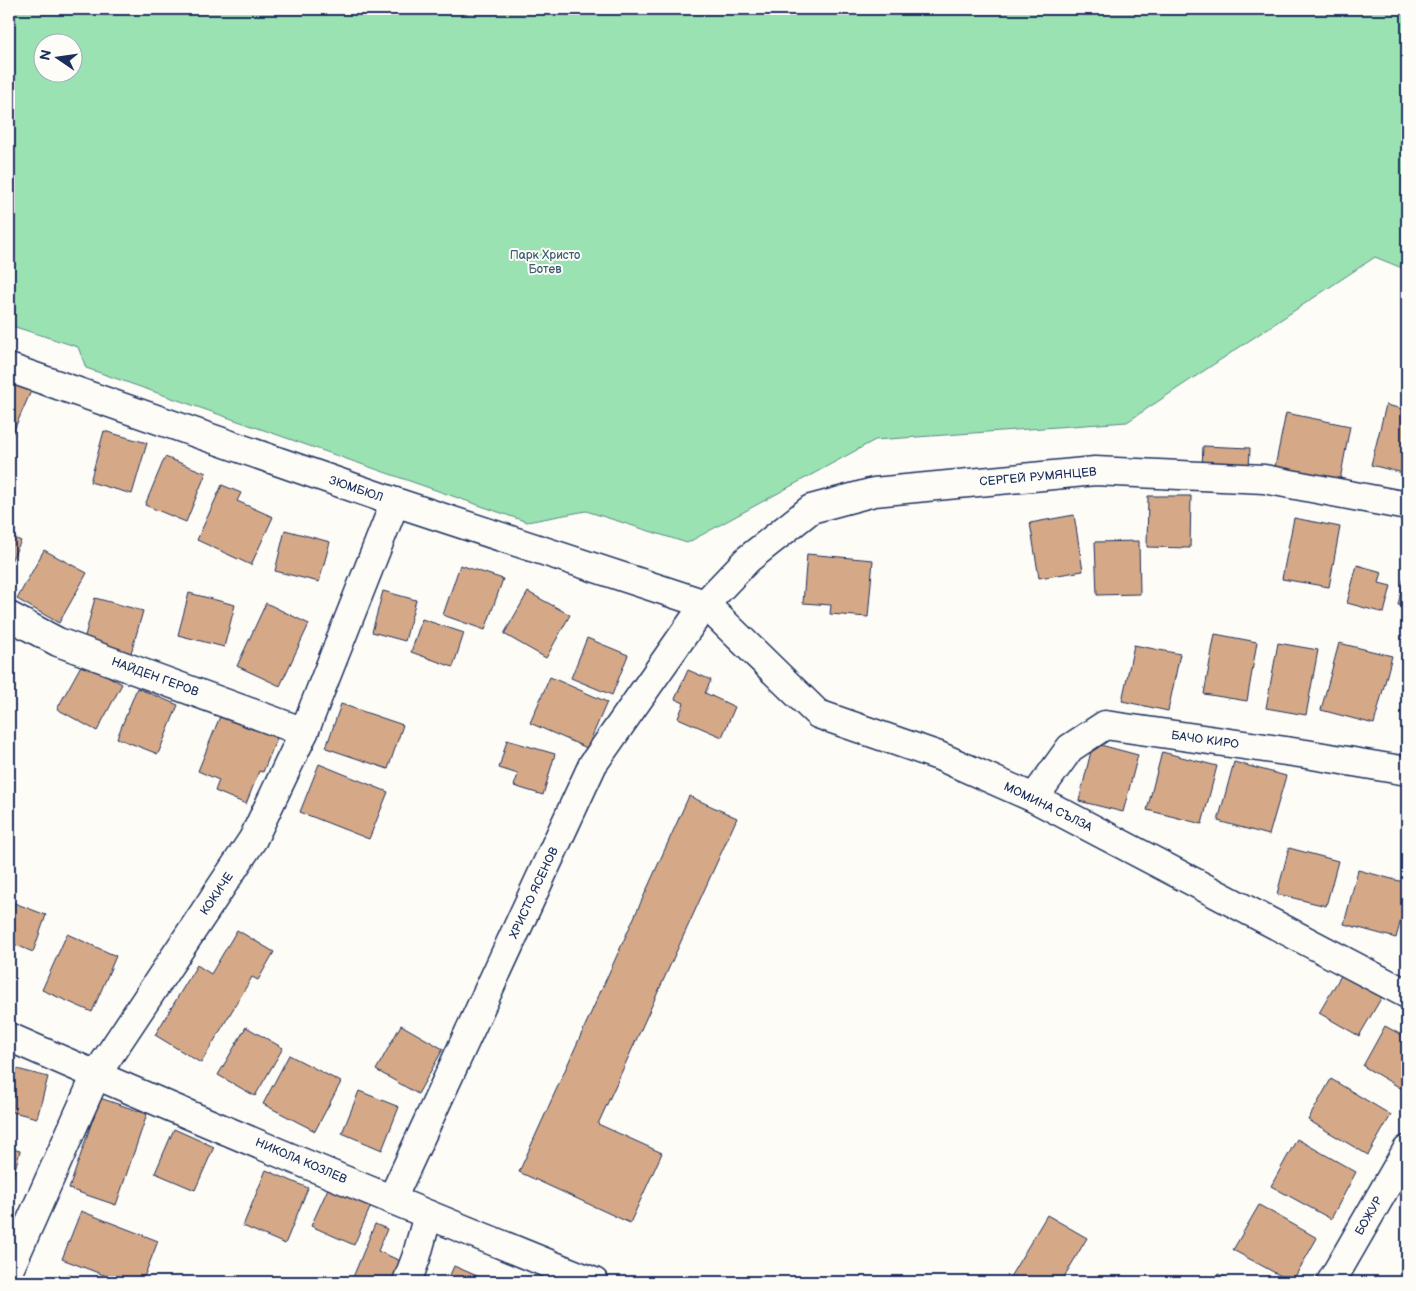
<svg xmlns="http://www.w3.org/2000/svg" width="1416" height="1291" font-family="'Balsamiq Sans',sans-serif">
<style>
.green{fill:#9ae2b1;stroke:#5a8888;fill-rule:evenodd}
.building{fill:#d5a987;stroke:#1b2f5e}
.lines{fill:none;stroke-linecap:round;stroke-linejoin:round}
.minor-casing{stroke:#1b2f5e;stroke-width:31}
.minor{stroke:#fdfcf7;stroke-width:28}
.labels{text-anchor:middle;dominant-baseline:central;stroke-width:4;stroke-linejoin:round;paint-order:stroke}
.park-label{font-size:12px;fill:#3b5c73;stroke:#fdfcf7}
.street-label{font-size:12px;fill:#1b2f5e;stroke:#fdfcf7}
</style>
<rect width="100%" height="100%" fill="#fdfcf7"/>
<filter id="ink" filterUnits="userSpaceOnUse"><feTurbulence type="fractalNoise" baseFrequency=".02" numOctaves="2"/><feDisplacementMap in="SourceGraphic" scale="10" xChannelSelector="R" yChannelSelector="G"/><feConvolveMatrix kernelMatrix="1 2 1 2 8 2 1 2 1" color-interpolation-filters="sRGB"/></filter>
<g filter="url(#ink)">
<path class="green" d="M9 9H1407V270L1375 257 1127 422 875 440 687 543 586 511 527 522 86 368 78 347 9 325ZM42 42H72V72H42Z"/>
<g class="building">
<polygon points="9,380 31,391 10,439 9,438"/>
<polygon points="1386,405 1407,410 1407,474 1371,465"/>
<polygon points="1286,413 1350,426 1340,480 1275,467"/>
<polygon points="104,431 147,443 132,494 90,482"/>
<polygon points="1203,446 1250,448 1249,470 1202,468"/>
<polygon points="165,457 206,473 186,522 145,505"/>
<polygon points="222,485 241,493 237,501 273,517 251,565 197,540"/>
<polygon points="1148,496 1191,496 1190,548 1147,547"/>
<polygon points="1074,515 1083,571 1039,578 1030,523"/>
<polygon points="1294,518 1340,527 1329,587 1282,579"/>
<polygon points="285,530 330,542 319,582 275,571"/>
<polygon points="9,535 21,541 9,565"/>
<polygon points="1139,541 1140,594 1097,595 1095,542"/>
<polygon points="44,550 87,573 59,623 17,599"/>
<polygon points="807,554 873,560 868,617 830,614 831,605 803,603"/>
<polygon points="460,565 503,579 485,630 443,615"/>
<polygon points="1357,565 1382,572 1379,583 1391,586 1384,613 1347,603"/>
<polygon points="1407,565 1407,607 1398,605"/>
<polygon points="383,591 416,600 405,641 372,632"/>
<polygon points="528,592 570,615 546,658 504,634"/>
<polygon points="189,593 235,605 224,647 178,635"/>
<polygon points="95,598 143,611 131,653 84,640"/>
<polygon points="266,603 309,624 280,686 237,666"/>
<polygon points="422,619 464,633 453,667 411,652"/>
<polygon points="1215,634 1257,642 1247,701 1204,694"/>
<polygon points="587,638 628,655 612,695 571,678"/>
<polygon points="1278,643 1318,650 1306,715 1266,708"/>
<polygon points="1339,643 1392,656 1374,724 1321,710"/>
<polygon points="1134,645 1180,654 1168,711 1122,701"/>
<polygon points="83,662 122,684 97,731 57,709"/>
<polygon points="688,670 711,680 705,693 735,707 722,737 678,718 684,703 675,699"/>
<polygon points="550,677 607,702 587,748 530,723"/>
<polygon points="137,688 178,705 158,754 117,738"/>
<polygon points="341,704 403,725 388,769 326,748"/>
<polygon points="221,714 277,738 263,772 259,771 246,804 215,791 219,780 198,771"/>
<polygon points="507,740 555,754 543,795 514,786 518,774 499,768"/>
<polygon points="1093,743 1138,755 1123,812 1079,801"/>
<polygon points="1162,752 1217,766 1202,824 1147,810"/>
<polygon points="1234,762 1286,776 1269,835 1218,821"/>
<polygon points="319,764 388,792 369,839 300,812"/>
<polygon points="689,796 737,818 598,1124 662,1153 630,1223 519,1172"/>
<polygon points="1289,848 1338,861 1326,906 1277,894"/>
<polygon points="1358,870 1407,883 1407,897 1396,938 1344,924"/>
<polygon points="9,901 46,915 33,952 9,942"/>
<polygon points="237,930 274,952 258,980 252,977 201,1063 155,1035 197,965 211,974"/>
<polygon points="67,934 116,956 92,1012 42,990"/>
<polygon points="1346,967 1386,990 1359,1036 1319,1013"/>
<polygon points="401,1025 443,1049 418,1094 376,1070"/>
<polygon points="1385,1026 1407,1038 1407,1083 1404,1090 1363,1066"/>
<polygon points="246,1027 283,1048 255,1096 218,1075"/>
<polygon points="289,1055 341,1082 315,1131 263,1104"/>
<polygon points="9,1067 48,1077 37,1118 9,1111"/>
<polygon points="1331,1079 1391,1115 1368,1155 1308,1120"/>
<polygon points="359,1091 399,1107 382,1150 342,1133"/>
<polygon points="100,1098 147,1114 116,1205 69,1189"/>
<polygon points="174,1129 214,1147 195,1190 155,1173"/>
<polygon points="1297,1139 1356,1172 1331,1219 1271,1186"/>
<polygon points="9,1148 20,1151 12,1180 9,1179"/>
<polygon points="266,1170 308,1188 285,1244 243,1226"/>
<polygon points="331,1182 373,1201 354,1245 311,1226"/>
<polygon points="1259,1205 1317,1238 1292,1282 1233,1250"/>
<polygon points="81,1211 158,1241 142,1282 122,1282 62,1259"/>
<polygon points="1047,1215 1087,1238 1061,1282 1007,1282"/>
<polygon points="375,1224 387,1229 378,1251 412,1266 405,1282 351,1282"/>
<polygon points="454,1266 491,1282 447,1282"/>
<polygon points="69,1274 75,1282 58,1282"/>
<polygon points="1218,1274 1234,1282 1214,1282"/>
</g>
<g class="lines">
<g class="minor-casing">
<g id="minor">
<polyline points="9,368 395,502 705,604 818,714 939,756 1034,798 1407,994"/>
<polyline points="9,616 58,642 304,732"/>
<polyline points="1034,798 1070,748 1105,725 1306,754 1407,771"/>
<path d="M9 1037C202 1122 398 1203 594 1282"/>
<polyline points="392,1199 593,764 705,604 748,559 811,509 874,492 1095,471 1264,479 1407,506"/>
<polyline points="9,1270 96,1075 253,839 304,732 395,502"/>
<polyline points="407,1282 416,1258 428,1215"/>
<polyline points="1331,1282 1407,1150"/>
</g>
</g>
<use href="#minor" class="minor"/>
</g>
</g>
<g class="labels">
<g class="park-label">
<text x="545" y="255">Парк Христо<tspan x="545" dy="14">Ботев</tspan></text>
</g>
<g class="street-label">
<text transform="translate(1038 477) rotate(-5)">СЕРГЕЙ РУМЯНЦЕВ</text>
<text transform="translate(356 489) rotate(19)">ЗЮМБЮЛ</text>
<text transform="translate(155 677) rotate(20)">НАЙДЕН ГЕРОВ</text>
<text transform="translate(1205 740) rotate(8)">БАЧО КИРО</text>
<text transform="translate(1048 807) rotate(26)">МОМИНА СЪЛЗА</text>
<text transform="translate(534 893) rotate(-65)">ХРИСТО ЯСЕНОВ</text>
<text transform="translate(217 894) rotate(-56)">КОКИЧЕ</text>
<text transform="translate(301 1161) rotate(23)">НИКОЛА КОЗЛЕВ</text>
<text transform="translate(1369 1216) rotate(-60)">БОЖУР</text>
</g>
</g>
<rect width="1416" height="1291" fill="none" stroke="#fdfcf7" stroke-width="30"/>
<rect x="15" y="15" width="1386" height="1261" fill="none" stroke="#1b2f5e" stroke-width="2" filter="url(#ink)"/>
<g transform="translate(58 58) rotate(283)"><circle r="24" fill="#fdfcf7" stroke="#a3aaba"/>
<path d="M0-4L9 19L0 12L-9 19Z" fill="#1b2f5e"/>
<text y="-8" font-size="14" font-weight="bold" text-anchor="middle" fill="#1b2f5e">N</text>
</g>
</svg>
